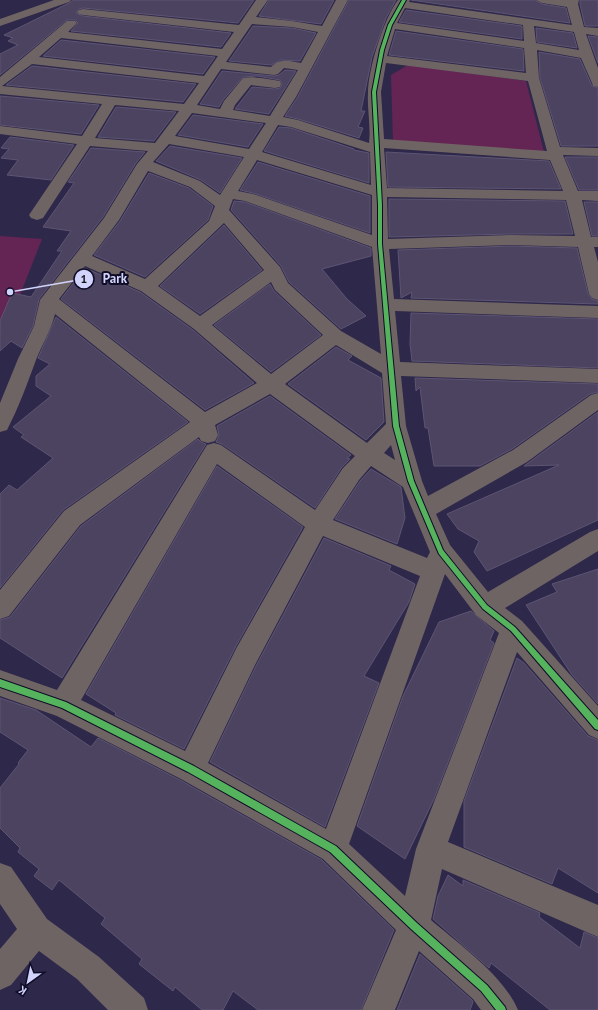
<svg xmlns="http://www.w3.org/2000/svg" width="598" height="1010" font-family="'PT Sans',sans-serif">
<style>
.green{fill:#642554}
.building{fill:#4b435f;stroke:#5d5572}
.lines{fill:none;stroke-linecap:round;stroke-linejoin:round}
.minor{fill:#6f6464;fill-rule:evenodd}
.cycleway-casing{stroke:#0e0c27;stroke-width:2}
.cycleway{fill:#56b35d;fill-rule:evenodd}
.leader{fill:none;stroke:#d1d3fa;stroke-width:1.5}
.callout-dot{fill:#d1d3fa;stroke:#0e0c27;stroke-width:1.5}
.mark-label{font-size:12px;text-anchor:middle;font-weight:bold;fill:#111}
.callout-label{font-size:13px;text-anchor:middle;font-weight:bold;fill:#d1d3fa;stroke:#0e0c27;stroke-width:4;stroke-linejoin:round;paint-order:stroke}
</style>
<rect width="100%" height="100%" fill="#2e284b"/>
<g class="green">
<polygon points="408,65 526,81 544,152 393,142 391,75"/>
<polygon points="0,236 42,239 0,346"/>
</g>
<g class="building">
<polygon points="73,0 254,0 238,23 83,8 79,9 76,13 83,16 231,33 221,47 71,31 78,23 75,20 67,20 0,75 0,54 18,45 8,41 13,38 4,35 69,3"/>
<polygon points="269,0 334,0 321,24 259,16"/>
<polygon points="349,0 396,0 386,18 372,57 361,111 365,111 358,127 363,128 359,138 298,119 285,116 297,98"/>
<polygon points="411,0 535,0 542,4 566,8 570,23"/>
<polygon points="580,0 598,0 598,26 585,26 580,4"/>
<polygon points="406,10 522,26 522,39 399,22"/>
<polygon points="253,26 292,28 316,33 300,61 281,60 271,65 229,61"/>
<polygon points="536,28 573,33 577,48 537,42"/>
<polygon points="396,31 523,49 524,71 389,55"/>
<polygon points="588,36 598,37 598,63"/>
<polygon points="61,40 215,57 203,74 43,56"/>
<polygon points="539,52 580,59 592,86 598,88 598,146 561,146 540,78"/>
<polygon points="32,66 196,84 183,102 6,85"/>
<polygon points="285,70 296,71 269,114 235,109 252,87 275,89 280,88 282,84 280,80 257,76 243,77 223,100 219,107 200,104 222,71 274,76 279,75"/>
<polygon points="0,96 99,105 81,134 0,125"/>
<polygon points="116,107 176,112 154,141 98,137"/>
<polygon points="193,115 263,124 248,147 178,135"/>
<polygon points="279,127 291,128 354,149 354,150 369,153 369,183 264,151"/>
<polygon points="10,137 74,145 51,180 7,175 18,160 1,158 9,149 1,148"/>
<polygon points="170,146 242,158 220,193 201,180 156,161"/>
<polygon points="91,148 145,152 136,163 103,217 39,299 33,326 22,348 11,341 0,351 0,321 12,293 31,297 62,251 57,251 71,231 43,227 74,183 68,182"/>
<polygon points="386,152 549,161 561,189 388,187"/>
<polygon points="565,157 598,157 598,190 579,190"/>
<polygon points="258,162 370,196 370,233 253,193 240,190"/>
<polygon points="149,173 189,188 213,206 208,220 145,277 94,255 120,221"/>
<polygon points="389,199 565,201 573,234 511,234 389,237"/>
<polygon points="234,201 245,202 371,248 371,256 322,269 347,299 366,316 341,329 289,282 281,266 231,210"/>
<polygon points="584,202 598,202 598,236 592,236"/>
<polygon points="224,225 262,270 200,314 160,286"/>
<polygon points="511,246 577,248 588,294 592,299 598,301 598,304 411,298 412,292 401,298 398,250"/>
<polygon points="85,268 140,292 193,330 254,383 205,410 61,299"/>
<polygon points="270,284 274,291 321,335 271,372 214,325"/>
<polygon points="411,313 598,319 598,368 412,361 410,344"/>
<polygon points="56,317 188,422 63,510 0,588 0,494 9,485 17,490 53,458 21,437 24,435 13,427 51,396 36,386 36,376 50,364 38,358"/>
<polygon points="336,347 352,356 348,360 381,378 384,422 366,440 288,384"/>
<polygon points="415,378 598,384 598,392 590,394 512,449 480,466 434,466 428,428 425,428 420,387 416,391"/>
<polygon points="270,396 351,455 347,458 350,459 342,467 315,508 222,444 216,442 219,435 217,426"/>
<polygon points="598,412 598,520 487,571 474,552 479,541 458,529 447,514 559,465 524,466"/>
<polygon points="198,439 201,442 206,444 62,678 0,638 0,620 10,617 81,526"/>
<polygon points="217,466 303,527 236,646 184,749 115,715 116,713 86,694"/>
<polygon points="371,469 401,487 405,518 397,544 335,519 360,481"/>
<polygon points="324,538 391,566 389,570 415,584 409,602 364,676 379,683 325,827 210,762 256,666"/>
<polygon points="598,569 598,704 572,675 526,605 557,592 552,584"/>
<polygon points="471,611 494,631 490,640 494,643 434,799 405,859 357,826 403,696 439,622"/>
<polygon points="517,658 524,663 588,736 598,740 598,893 558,868 552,884 464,847 464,801"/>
<polygon points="0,698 36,710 91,747 98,738 180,780 322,860 394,930 361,1010 258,1010 233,991 223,1010 202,1010 175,987 173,991 139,964 142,959 101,924 105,918 59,880 52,890 34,876 39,869 18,852 20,848 0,828 0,788 19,764 18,763 28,750 0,732"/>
<polygon points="448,875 463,886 463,880 540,913 539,917 580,948 584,932 598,938 598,1010 550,1010 491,963 489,968 433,919 438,896"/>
<polygon points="420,954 472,1000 473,1002 470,1010 397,1010"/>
</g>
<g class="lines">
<g class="minor">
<polygon points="54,0 71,0 69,2 0,26 0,19"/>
<path d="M256 0H268L256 17 292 21 322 26 336 0H348L296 97 283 117 298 120 369 143C371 127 367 109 368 93 368 69 384 18 398 0H410L409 2 572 25 567 7 542 3 536 0H579L578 4 584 27 598 28V36L586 34 598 68V87L593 86 592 83 581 58 537 50 539 78 560 147 598 148V156L563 155 578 191H598V201L582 200 591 237H598V247H594L598 262V300L592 298 589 294 578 247 511 245 389 249 394 299 598 306V318L395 311 400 362 598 369V383L401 376 406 426 422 481 428 496 513 450 591 395 598 393V410L527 462 436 514 450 545 488 592 590 532 598 529V551L505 608 522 621 598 706V739L589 735 517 652 448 842 598 905V937L442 869 431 920C459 944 504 976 518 1010H481L473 999 419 951 395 1010H362L396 930 323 859 181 779 57 716 0 696V670L57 690 207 445 214 443 221 445 315 510 343 468 355 456 270 394 215 425 218 435 215 441 208 443 201 441 199 437 80 525 9 616 0 619V590L64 511 190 422 55 314C51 331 42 344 36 360 27 384 19 407 7 430L0 432V403L18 359 34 326 40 300 104 218 137 164 148 151 90 146 43 218 37 220 31 218 29 215 77 144 0 134V126L82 136 102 104 0 94V77L67 21H75L77 23 68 32 222 49 234 32 83 15 79 14 77 12 79 10 83 9 239 25ZM405 8 523 25 524 41 397 23ZM252 24 292 27 318 32 301 63C289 61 280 58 271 67L226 62ZM534 26 574 32 579 50 536 43ZM395 29 524 48 526 73 387 56ZM61 38 218 56 204 76 39 57ZM386 63 528 81 547 151 384 139 381 92ZM32 64 199 83 184 104 2 86ZM284 68 298 70 270 116 233 110 235 105 251 85 275 88 280 87 281 84 280 81C269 79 254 76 243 78L224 101 220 109 197 105 221 69 274 75 278 74ZM115 105 179 111 155 143 95 138ZM192 113 266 123 249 149 175 136ZM278 125 291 127 370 152 371 185 262 152ZM169 144 244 157 220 195 200 181 153 162ZM384 148 550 160 563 191 387 188ZM257 160 372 195V235L253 194 238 191ZM148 171 190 187 215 206 209 221 145 279 92 256 119 220ZM387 197 566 200 575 236 511 235 388 239ZM233 199 245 201 372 247 381 354 341 331 288 283 280 267 229 210ZM224 223 264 270 200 316 158 286ZM85 266 141 291 194 329 257 383 205 412 59 299ZM271 282 275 290 323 335 271 374 212 325ZM336 345 382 373 386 424 367 443 285 384ZM391 445 395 460 384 453ZM217 464 305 527 237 647 185 751 81 700ZM371 466 403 487 430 552 427 558 333 520 359 480ZM323 536 420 576 326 829 208 763 255 665ZM445 574 476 615 499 633 416 849 405 896 349 844Z"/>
<polygon points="0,863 11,867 47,919 99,957 144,998 148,1010 108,1010 77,979 39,951 11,985 0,990 0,949 17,929 0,904"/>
</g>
<g class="cycleway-casing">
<g id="cycleway">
<polygon points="402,0 406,0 392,25 384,50 376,92 382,205 382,244 399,426 414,481 443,550 487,605 515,627 598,720 598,730 595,729 511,631 483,609 439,554 408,481 393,426 378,244 378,205 372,92 380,50 388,25"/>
<polygon points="0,679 66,702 194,766 336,846 417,923 487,985 505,1007 506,1010 496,1010 481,991 411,929 330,852 188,772 62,708 0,687"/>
</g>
</g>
<use href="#cycleway" class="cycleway"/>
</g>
<path class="leader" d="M10 292L84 279"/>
<g class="callout-dot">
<circle cx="10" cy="292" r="4"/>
<circle cx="84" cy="279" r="10"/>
</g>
<g class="mark-label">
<text x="84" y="283">1</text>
</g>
<g class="callout-label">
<text x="115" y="283">Park</text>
</g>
<g transform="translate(28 982) rotate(213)" stroke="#0e0c27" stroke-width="3" paint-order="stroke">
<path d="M0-3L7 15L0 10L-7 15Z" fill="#d1d3fa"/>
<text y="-6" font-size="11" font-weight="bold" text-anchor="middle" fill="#d1d3fa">K</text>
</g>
</svg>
